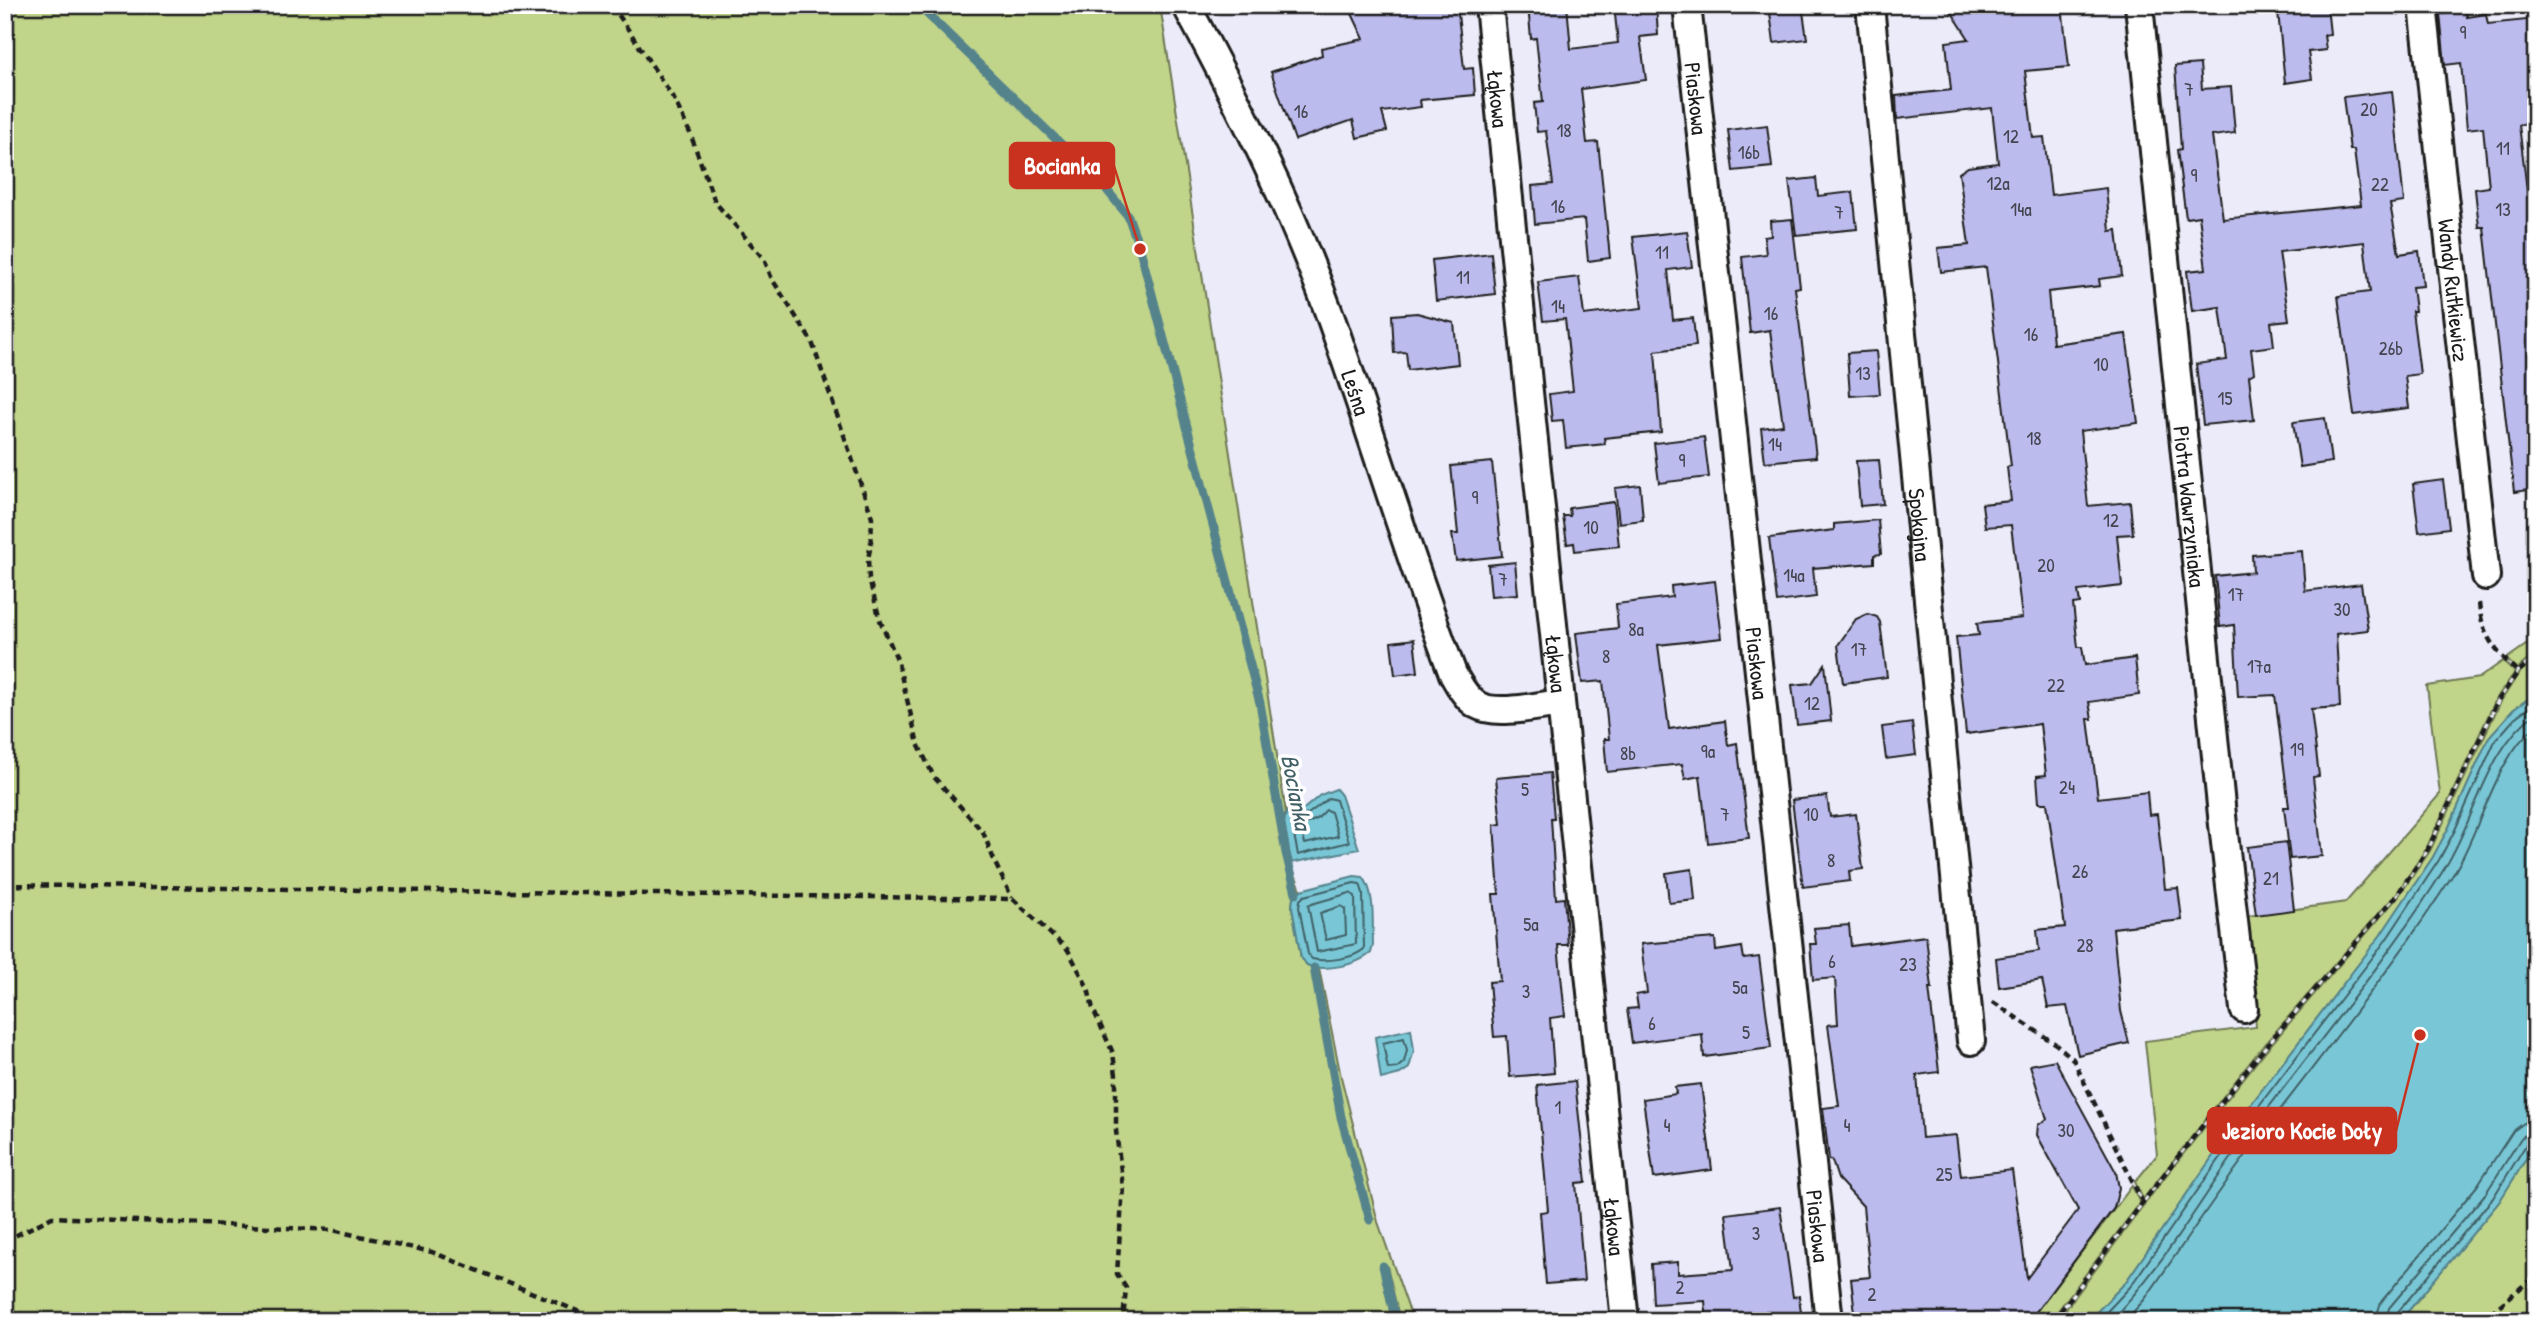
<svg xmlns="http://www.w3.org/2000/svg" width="2541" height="1326" font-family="'Patrick Hand',sans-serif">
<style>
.green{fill:#c0d48a;stroke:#6e7853;stroke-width:2}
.water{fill:#79c7d6;stroke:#54838c;stroke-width:2}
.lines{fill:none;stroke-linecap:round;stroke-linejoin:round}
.shore{stroke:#416066;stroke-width:2}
.stream{stroke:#54838c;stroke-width:9}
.building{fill:#bcbbed;stroke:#1c1c1c;stroke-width:2}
.minor-casing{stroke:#1c1c1c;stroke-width:32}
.path{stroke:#1c1c1c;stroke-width:4.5;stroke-dasharray:7 5;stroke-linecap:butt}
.minor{stroke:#fff;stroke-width:26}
.labels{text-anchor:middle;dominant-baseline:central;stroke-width:7;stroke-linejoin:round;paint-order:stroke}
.number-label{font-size:19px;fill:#444450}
.street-label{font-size:23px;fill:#1c1c1c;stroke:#fff}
.water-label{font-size:24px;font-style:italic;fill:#416066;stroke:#fff}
.leader{fill:none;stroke:#c8321e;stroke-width:2.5}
.callout-dot{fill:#c8321e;stroke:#fff;stroke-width:2.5}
.callout{fill:#c8321e;stroke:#c8321e;stroke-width:2.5}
.callout-label{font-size:24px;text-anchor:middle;font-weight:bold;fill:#fff}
</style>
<rect width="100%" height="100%" fill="#ebebfa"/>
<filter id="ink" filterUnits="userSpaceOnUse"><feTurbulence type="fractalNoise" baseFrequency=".0143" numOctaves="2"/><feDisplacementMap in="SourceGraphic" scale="14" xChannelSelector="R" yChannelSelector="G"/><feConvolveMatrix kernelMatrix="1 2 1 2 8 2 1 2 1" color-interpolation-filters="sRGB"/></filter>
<g filter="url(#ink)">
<g class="green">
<polygon points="5,5 1160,5 1286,813 1284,817 1291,863 1301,890 1293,898 1292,907 1301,958 1307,965 1319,968 1341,1077 1378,1222 1413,1321 1400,1321 1387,1266 1381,1269 1392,1321 5,1321"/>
<polygon points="2536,638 2536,653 2517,669 2506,659"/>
<polygon points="2536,659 2536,693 2513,710 2489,737 2448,829 2433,857 2380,936 2229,1133 2125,1283 2088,1321 2057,1321 2165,1177 2267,1049 2398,897 2430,851 2501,701 2519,673"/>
<polygon points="2503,661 2515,672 2496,699 2426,849 2396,894 2263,1046 2143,1199 2135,1182 2157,1155 2145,1041 2256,1027 2247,916 2346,902 2440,794 2427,686 2479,678"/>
<polygon points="2536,1143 2536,1321 2400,1321 2499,1202"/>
<polygon points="2132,1186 2140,1203 2050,1321 2029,1321"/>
</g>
<g class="water">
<polygon points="2536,693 2536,1143 2499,1202 2400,1321 2088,1321 2125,1283 2229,1133 2380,936 2433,857 2448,829 2489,737 2513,710"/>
<polygon points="1336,789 1341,795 1359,849 1291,863 1284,823 1286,813 1305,808 1320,795"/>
<path d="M1354 876 1363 877C1376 893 1372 925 1373 945L1371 953C1357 965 1325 972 1307 965L1301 958 1292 907 1293 898 1301 890Z"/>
<polygon points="1411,1029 1414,1050 1409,1068 1400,1074 1381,1079 1375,1037"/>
</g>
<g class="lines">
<g class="shore">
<polygon points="1329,798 1336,800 1349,842 1298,855 1291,819 1308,814"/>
<polygon points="1326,810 1331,812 1338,836 1305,844 1301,826 1317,819"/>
<path d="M1354 883 1360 884 1363 893 1364 949C1353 959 1326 962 1312 959L1308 954 1299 907 1300 900 1304 896Z"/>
<polygon points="1350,893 1355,896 1356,944 1317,952 1308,905"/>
<polygon points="1341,906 1345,909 1346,935 1326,940 1320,913"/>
<polygon points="1404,1038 1407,1050 1404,1062 1397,1068 1388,1069 1383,1043"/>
<polyline points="2098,1321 2130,1287 2235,1137 2386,940 2439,860 2454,832 2495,741 2517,716 2536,702"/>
<path d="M2110 1321C2162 1268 2199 1202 2242 1143 2310 1050 2386 964 2446 866 2477 815 2486 749 2536 713"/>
<path d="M2125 1321 2145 1299C2181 1248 2215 1196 2252 1147 2320 1056 2393 969 2454 873 2481 830 2496 756 2536 726"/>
<polyline points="2375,1321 2381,1302 2477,1186 2513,1131 2524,1123 2536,1121"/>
<polyline points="2386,1321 2389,1308 2486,1193 2521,1138 2528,1133 2536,1132"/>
<polyline points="2395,1321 2397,1313 2493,1198 2527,1143 2536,1141"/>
</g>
<g class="stream">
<polyline points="918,5 1102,184 1128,216 1140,249 1260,703 1286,853 1296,893"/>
<polyline points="1314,968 1341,1117 1370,1220"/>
<polyline points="1383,1266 1396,1321"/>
</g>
</g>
<g class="building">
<polygon points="1348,5 1457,5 1464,69 1473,68 1475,95 1420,100 1421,107 1382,112 1387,131 1357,138 1353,120 1295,140 1271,72 1322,55 1321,48 1364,39"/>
<polygon points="1528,5 1567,5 1571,49 1618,43 1614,5 1656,5 1658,35 1640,37 1646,80 1581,89 1587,143 1598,142 1610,258 1588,261 1584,219 1535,224 1532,186 1553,184 1546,131 1537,132 1534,103 1543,102 1536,38 1531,39"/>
<polygon points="1769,5 1802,5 1807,39 1774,43"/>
<polygon points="1947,5 2019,5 2019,10 2062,6 2069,67 2025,71 2033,138 2044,137 2051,195 2106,188 2110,231 2117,230 2122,276 2099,279 2100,286 2048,292 2053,344 2126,334 2138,423 2080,431 2088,506 2130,502 2133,534 2117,535 2122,586 2078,591 2080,603 2073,604 2078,647 2082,647 2085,665 2135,658 2139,695 2089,702 2092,719 2088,719 2098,798 2147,792 2149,815 2157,814 2165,889 2178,888 2182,920 2113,928 2121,1011 2129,1043 2078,1055 2067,1006 2048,1008 2042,980 1999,987 1996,958 2039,951 2037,930 2065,927 2047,803 2039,803 2037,776 2046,775 2040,724 1966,734 1956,637 1979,635 1977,623 2022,618 2011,525 1985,527 1982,504 2011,501 2007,467 2011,466 1986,267 1941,272 1938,248 1969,245 1959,173 1968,167 1998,163 1992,108 1897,119 1896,96 1951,90 1946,42 1969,39"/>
<polygon points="2327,6 2330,34 2324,35 2326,50 2308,52 2312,79 2285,83 2278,11"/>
<polygon points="2466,11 2467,17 2486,14 2488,24 2536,19 2536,124 2519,125 2536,263 2536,489 2514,492 2484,227 2479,227 2475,189 2489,187 2483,127 2467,129 2461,63 2445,65 2440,14"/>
<polygon points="2200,64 2202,89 2231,87 2235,133 2212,136 2223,219 2361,205 2354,150 2350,150 2343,97 2392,91 2404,202 2390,204 2399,254 2419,251 2423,286 2412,287 2415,311 2412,311 2420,374 2405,376 2409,408 2354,415 2338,296 2370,292 2364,242 2279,252 2289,320 2271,322 2274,346 2251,349 2254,373 2249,376 2254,420 2203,425 2196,364 2227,360 2220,307 2192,311 2187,271 2206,269 2199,216 2186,218 2177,150 2181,149 2175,66"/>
<polygon points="1767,125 1772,167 1733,171 1728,130"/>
<polygon points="1816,178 1818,196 1853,192 1857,229 1796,235 1789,181"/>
<polygon points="1792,219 1800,287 1795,288 1816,457 1765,462 1761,428 1783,425 1770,330 1750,333 1742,257 1766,254 1764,237 1771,236 1770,221"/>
<polygon points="1687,231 1692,267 1668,270 1673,320 1693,318 1696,346 1655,351 1661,432 1604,438 1605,444 1566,448 1563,420 1552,421 1549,394 1573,391 1565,319 1543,321 1538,282 1579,277 1584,315 1642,308 1633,237"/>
<polygon points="1491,253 1495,294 1436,301 1432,260"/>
<polygon points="1417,313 1454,323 1458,364 1408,370 1406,352 1394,353 1392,315"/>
<polygon points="1876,351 1880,394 1850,396 1847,353"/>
<polygon points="2325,418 2331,462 2300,467 2293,422"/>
<polygon points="1704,437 1709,477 1659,483 1654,443"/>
<polygon points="1879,460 1883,504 1860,506 1856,461"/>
<polygon points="1492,462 1502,556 1456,561 1452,534 1458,534 1451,466"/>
<polygon points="2443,480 2449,528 2419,532 2413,484"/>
<polygon points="1640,485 1643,520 1619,523 1615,488"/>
<polygon points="1614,502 1619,546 1575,551 1574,543 1567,544 1563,516 1570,516 1569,508"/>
<polygon points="1878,520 1881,554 1874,555 1874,563 1813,568 1816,597 1777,602 1769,538 1834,530 1834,524"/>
<polygon points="2302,551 2305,591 2361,584 2368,630 2336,634 2340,707 2311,709 2319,776 2313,777 2322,856 2290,859 2284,807 2289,807 2275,695 2238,697 2234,625 2220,627 2215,576 2253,572 2252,555"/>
<polygon points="1515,562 1518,594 1491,596 1488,565"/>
<polygon points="1715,581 1722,638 1658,645 1669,729 1725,721 1728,745 1737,743 1749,838 1708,843 1700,776 1685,779 1682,764 1607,772 1604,739 1609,739 1603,681 1582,683 1576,633 1618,628 1616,604 1672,597 1671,586"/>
<polygon points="1868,614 1877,617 1880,622 1887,677 1843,683 1838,645 1856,619"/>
<polygon points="1414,639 1418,672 1395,675 1391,642"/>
<polygon points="1825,664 1831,721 1797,725 1792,685 1812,683"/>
<polygon points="1912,723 1916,755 1886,759 1882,727"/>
<polygon points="1550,773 1554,818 1551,818 1556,899 1564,898 1568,945 1558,945 1565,1016 1550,1018 1554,1073 1510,1077 1507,1036 1494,1037 1489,982 1500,981 1493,894 1499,894 1494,825 1501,824 1496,778"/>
<polygon points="1827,796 1830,817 1856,814 1863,869 1849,871 1850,881 1803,887 1792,800"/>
<polygon points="2286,842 2294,910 2256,915 2247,847"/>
<polygon points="1692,869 1695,900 1669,903 1666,873"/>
<polygon points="1849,925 1851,946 1926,936 1932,988 1929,988 1939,1072 1917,1075 1922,1138 1956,1135 1961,1176 2012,1170 2027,1278 2078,1210 2037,1135 2038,1125 2047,1119 2030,1065 2055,1060 2116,1172 2119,1188 2114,1208 2029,1321 1906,1321 1906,1316 1856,1321 1851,1279 1870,1277 1863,1206 1838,1179 1832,1161 1829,1159 1823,1108 1839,1106 1828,1025 1838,1024 1835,978 1813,980 1810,944 1816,944 1814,928"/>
<polygon points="1715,938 1716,951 1742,947 1744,959 1759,957 1771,1048 1704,1057 1702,1034 1632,1043 1627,1009 1638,1008 1636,995 1647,993 1641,944"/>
<polygon points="1575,1081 1586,1182 1576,1183 1584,1281 1546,1284 1540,1212 1548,1211 1537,1085"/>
<polygon points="1701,1084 1712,1170 1654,1178 1643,1099 1676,1094 1675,1087"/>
<polygon points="1780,1207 1793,1297 1799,1296 1802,1321 1752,1321 1752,1316 1707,1321 1705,1301 1653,1304 1651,1264 1678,1262 1678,1274 1733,1270 1726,1214"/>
</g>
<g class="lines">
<g class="minor-casing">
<g id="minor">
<path id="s1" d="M1186 5C1239 104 1291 207 1329 313 1372 433 1408 555 1453 674 1459 685 1466 698 1477 705 1496 716 1538 706 1560 703"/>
<path id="s2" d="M1489 5 1625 1321"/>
<path id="s3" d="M1687 5 1829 1321"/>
<path id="s4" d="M1870 5 1971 1041"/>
<path id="s5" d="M2139 5 2223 825 2244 1009"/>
<path id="s6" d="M2423 5 2486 576"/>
</g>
</g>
<g class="path">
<polyline points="612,5 674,99 690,133 715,202 764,259 772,279 812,342 872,517 871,544 868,559 869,579 880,620 897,659 918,744 934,777 983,832 996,865 1012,898"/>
<path d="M2479 603C2482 636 2494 650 2518 672"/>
<polyline points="5,885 1013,899 1068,950 1088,988 1093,1009 1113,1053 1116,1075 1116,1131 1123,1187 1117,1274 1126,1288 1123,1321"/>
<polyline points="1993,1002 2057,1045 2073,1059 2143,1203"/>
<polyline points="5,1241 52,1217 332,1230 432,1252 602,1321"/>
<polyline points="2053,1321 2165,1173 2266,1046 2397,895 2428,849 2498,700 2518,672 2536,656"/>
<polyline points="2481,1321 2536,1275"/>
</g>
<use href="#minor" class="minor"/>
</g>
</g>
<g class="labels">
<g class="number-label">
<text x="2463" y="32">9</text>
<text x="2189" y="89">7</text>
<text x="2369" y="109">20</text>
<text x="1301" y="111">16</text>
<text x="1564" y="130">18</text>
<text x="2011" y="136">12</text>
<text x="2503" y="148">11</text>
<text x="1749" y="152">16b</text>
<text x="2194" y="175">9</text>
<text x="1998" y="183">12a</text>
<text x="2380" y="184">22</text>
<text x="1558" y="206">16</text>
<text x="2021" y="209">14a</text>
<text x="2503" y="209">13</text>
<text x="1839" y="212">7</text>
<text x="1662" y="252">11</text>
<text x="1463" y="277">11</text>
<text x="1558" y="306">14</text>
<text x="1771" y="313">16</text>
<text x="2031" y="334">16</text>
<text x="2391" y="348">26b</text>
<text x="2101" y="364">10</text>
<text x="1863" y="373">13</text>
<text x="2225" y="398">15</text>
<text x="2034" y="438">18</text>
<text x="1775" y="444">14</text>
<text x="1682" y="460">9</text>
<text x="1475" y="497">9</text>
<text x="2111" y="520">12</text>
<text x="1591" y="527">10</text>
<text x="2046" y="565">20</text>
<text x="1794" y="575">14a</text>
<text x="1503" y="579">7</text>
<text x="2236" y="594">17</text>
<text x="2342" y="609">30</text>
<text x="1636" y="629">8a</text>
<text x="1859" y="649">17</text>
<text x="1606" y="656">8</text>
<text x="2259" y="666">17a</text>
<text x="2056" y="685">22</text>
<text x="1812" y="703">12</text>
<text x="2297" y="749">19</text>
<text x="1708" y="751">9a</text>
<text x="1628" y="753">8b</text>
<text x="2067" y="787">24</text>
<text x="1525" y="789">5</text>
<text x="1725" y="814">7</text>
<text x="1811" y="814">10</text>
<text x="1831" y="860">8</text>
<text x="2080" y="871">26</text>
<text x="2271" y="878">21</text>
<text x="1531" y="924">5a</text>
<text x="2085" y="945">28</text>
<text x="1832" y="961">6</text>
<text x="1908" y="964">23</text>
<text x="1740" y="987">5a</text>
<text x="1526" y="991">3</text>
<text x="1652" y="1023">6</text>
<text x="1746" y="1032">5</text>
<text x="1558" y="1107">1</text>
<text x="1667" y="1125">4</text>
<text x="1847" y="1125">4</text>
<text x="2066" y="1130">30</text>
<text x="1944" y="1174">25</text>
<text x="1756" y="1233">3</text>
<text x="1680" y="1287">2</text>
<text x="1872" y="1294">2</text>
</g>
<g class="street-label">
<text stroke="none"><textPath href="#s2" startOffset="94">Łąkowa</textPath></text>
<text stroke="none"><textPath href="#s3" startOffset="94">Piaskowa</textPath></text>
<text stroke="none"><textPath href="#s6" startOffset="287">Wandy Rutkiewicz</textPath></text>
<text stroke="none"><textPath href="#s1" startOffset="424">Leśna</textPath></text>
<text stroke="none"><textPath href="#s5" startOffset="504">Piotra Wawrzyniaka</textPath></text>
<text stroke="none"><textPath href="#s4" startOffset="522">Spokojna</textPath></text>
<text stroke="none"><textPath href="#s2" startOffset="662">Łąkowa</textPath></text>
<text stroke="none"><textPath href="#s3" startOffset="662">Piaskowa</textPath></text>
<text stroke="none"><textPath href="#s2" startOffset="1228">Łąkowa</textPath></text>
<text stroke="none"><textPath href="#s3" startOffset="1228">Piaskowa</textPath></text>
</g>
<g class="water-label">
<text transform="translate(1297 792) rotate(79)">Bocianka</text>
</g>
</g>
<path class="leader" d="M1140 249L1114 166M2420 1035L2396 1131"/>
<g class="callout-dot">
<circle cx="1140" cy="249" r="7"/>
<circle cx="2420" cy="1035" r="7"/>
</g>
<g class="callout">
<rect x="1010" y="143" width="104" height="45" rx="7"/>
<rect x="2208" y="1108" width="188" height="45" rx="7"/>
</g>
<g class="callout-label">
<text x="1062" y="174">Bocianka</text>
<text x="2302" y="1139">Jezioro Kocie Doły</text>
</g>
<rect width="2541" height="1326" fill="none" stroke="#fff" stroke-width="28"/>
<rect x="14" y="14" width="2513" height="1298" fill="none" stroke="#1c1c1c" stroke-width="2.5" filter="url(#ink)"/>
</svg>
